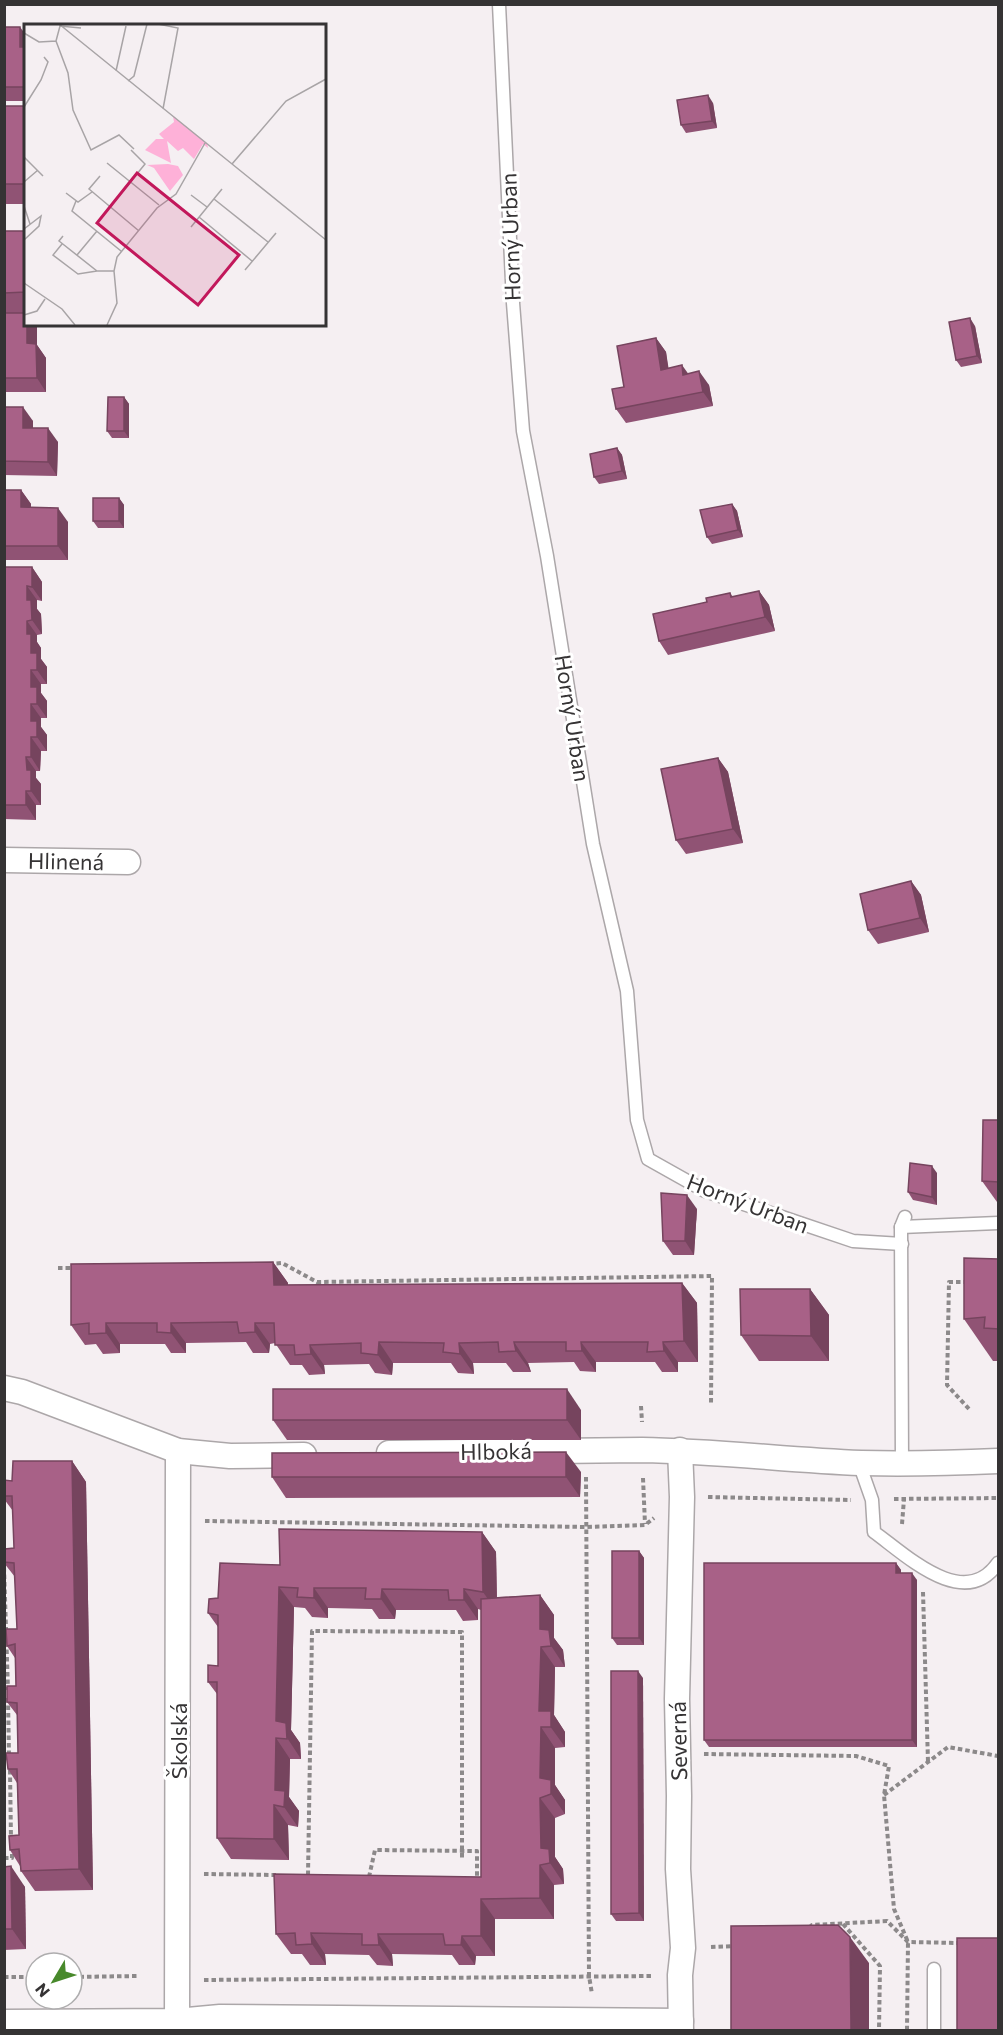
<svg xmlns="http://www.w3.org/2000/svg" width="1003" height="2035" font-family="Commissioner,sans-serif">
<style>
.lines{fill:none;stroke-linecap:round;stroke-linejoin:round}
.lane-casing{stroke:#aca7a9;stroke-width:15}
.street-casing{stroke:#aca7a9;stroke-width:27}
.path{stroke:#8c898a;stroke-width:4;stroke-dasharray:4.5 3;stroke-linecap:butt}
.lane{stroke:#fff;stroke-width:12}
.street{stroke:#fff;stroke-width:24}
.wall{fill:#905374}
.shaded-wall{fill:#76445e}
.building{fill:#a86187;stroke:#76445e;stroke-width:1.5}
.labels{text-anchor:middle;dominant-baseline:central;stroke-width:6;stroke-linejoin:round;paint-order:stroke}
.street-label{font-size:22px;fill:#353334;stroke:#fff}
.inset-road{fill:none;stroke:#a8a4a6;stroke-width:1.5}
.view{fill:#c2185b;fill-opacity:0.15;stroke:#c2185b;stroke-width:3}
.inset-edge{fill:none;stroke:#353334;stroke-width:3}
</style>
<rect width="100%" height="100%" fill="#f5eff2"/>
<g class="lines">
<g class="lane-casing">
<g id="lane">
<polyline points="499,4 513,303 523,431 547,556 593,844 627,991 637,1120 648,1159 705,1191 853,1241 902,1244"/>
<polyline points="901,1227 998,1223"/>
<path d="M859 1463 872 1500 874 1532C906 1555 964 1612 998 1563"/>
<polyline points="902,1464 901,1227 905,1217"/>
<polyline points="934,1969 934,2030"/>
</g>
</g>
<g class="street-casing">
<g id="street">
<polyline points="4,860 128,862"/>
<polyline points="4,1388 22,1392 178,1451 230,1456 304,1455"/>
<polyline points="680,1450 682,1497 677,1699 679,1796 678,1869 683,1948 680,1975 681,2030"/>
<path d="M389 1453 642 1450C715 1451 788 1460 861 1463 907 1464 953 1463 998 1461"/>
<polyline points="4,2022 177,2021 220,2017 681,2021"/>
<polyline points="177,2030 178,1451"/>
</g>
</g>
<g class="path">
<polyline points="269,1264 282,1263 317,1282 712,1276 711,1405"/>
<polyline points="58,1268 76,1268"/>
<polyline points="968,1282 949,1282 947,1385 969,1409"/>
<polyline points="641,1406 642,1422"/>
<polyline points="586,1477 589,1976 592,1994"/>
<polyline points="643,1478 645,1524"/>
<polyline points="708,1497 851,1500"/>
<polyline points="894,1499 998,1498"/>
<polyline points="205,1521 586,1527 645,1525 654,1518"/>
<polyline points="902,1524 904,1499"/>
<polyline points="4,1567 8,1690"/>
<polyline points="923,1592 928,1762"/>
<polyline points="8,1698 9,1756"/>
<polyline points="704,1754 856,1756 889,1766 884,1795 894,1909 908,1942 907,2030"/>
<polyline points="10,1770 11,1840"/>
<polyline points="884,1795 948,1747 998,1756"/>
<polyline points="4,1858 12,1858 12,1851"/>
<polyline points="204,1874 277,1875"/>
<polyline points="308,1875 312,1631 462,1632 462,1860"/>
<polyline points="369,1877 375,1850 477,1851 477,1879"/>
<polyline points="843,1924 880,1966 879,2030"/>
<polyline points="809,1928 812,1925 887,1921 908,1942 959,1943"/>
<polyline points="711,1947 736,1946"/>
<polyline points="4,1977 36,1977"/>
<polyline points="72,1977 138,1976"/>
<polyline points="204,1980 652,1976"/>
</g>
<use href="#lane" class="lane"/>
<use href="#street" class="street"/>
</g>
<g class="wall">
<polygon points="4,27 26,35 26,101 4,101"/>
<polygon points="713,103 717,128 686,133 681,125"/>
<rect x="4" y="106" width="22" height="98"/>
<rect x="4" y="231" width="22" height="82"/>
<polygon points="4,313 26,324 35,324 37,327 37,345 46,358 46,392 4,392"/>
<polygon points="975,326 982,363 961,367 956,360"/>
<polygon points="656,338 666,352 668,368 688,374 709,385 713,406 626,423 616,409 624,387"/>
<polygon points="124,397 129,404 129,438 112,438 107,431"/>
<polygon points="4,407 33,421 33,428 58,442 57,476 4,475"/>
<polygon points="617,448 622,455 627,479 599,484 594,477"/>
<polygon points="4,490 21,490 31,504 31,507 68,522 68,560 4,560"/>
<polygon points="119,498 124,505 124,528 98,528 93,521"/>
<polygon points="732,504 737,511 743,537 712,544 707,537"/>
<polygon points="4,567 32,567 42,582 42,601 37,600 37,609 41,614 42,634 37,635 37,642 41,648 41,659 47,667 47,684 41,684 41,693 47,701 47,718 41,718 41,727 47,735 47,751 41,751 40,771 36,771 36,778 41,784 41,805 36,805 36,820 4,819"/>
<polygon points="759,591 769,605 775,631 668,655 659,641 707,602 730,593 733,597"/>
<polygon points="718,758 728,772 743,843 686,854 676,840"/>
<polygon points="911,881 921,895 929,932 878,944 868,930"/>
<polygon points="999,1120 999,1202 997,1202 982,1181"/>
<polygon points="937,1173 937,1205 913,1200 908,1192"/>
<polygon points="697,1209 694,1255 673,1255 663,1241"/>
<polygon points="999,1259 999,1361 993,1361 964,1319"/>
<polygon points="273,1262 288,1283 288,1285 682,1283 697,1303 698,1362 678,1362 678,1372 662,1372 655,1362 596,1362 596,1372 580,1371 574,1362 528,1363 531,1372 513,1372 506,1363 473,1363 474,1374 458,1373 451,1363 393,1363 392,1375 375,1373 369,1364 324,1365 325,1374 309,1375 302,1365 290,1365 275,1343 270,1344 269,1353 253,1353 246,1342 186,1343 186,1353 171,1353 165,1344 120,1344 120,1353 103,1354 96,1344 85,1345 71,1325"/>
<polygon points="810,1289 829,1315 829,1361 759,1361 741,1335"/>
<polygon points="581,1410 581,1440 287,1440 273,1420"/>
<polygon points="72,1461 86,1482 93,1890 35,1891 21,1871 20,1866 10,1850 19,1835 17,1783 8,1769 18,1753 17,1715 7,1702 16,1686 15,1658 7,1646 17,1629 15,1577 4,1563 14,1548 13,1511 4,1499 4,1480 12,1481"/>
<polygon points="581,1472 580,1497 286,1498 272,1477"/>
<polygon points="482,1532 496,1552 497,1597 540,1595 554,1615 554,1638 563,1650 565,1667 555,1667 554,1715 565,1732 565,1747 555,1748 555,1785 565,1800 565,1814 555,1818 555,1857 563,1869 564,1884 554,1885 554,1919 495,1919 495,1956 476,1956 475,1965 459,1965 452,1955 392,1954 393,1966 377,1965 369,1955 325,1954 326,1965 310,1965 302,1954 291,1954 276,1934 481,1877 481,1610 478,1609 478,1620 463,1621 456,1610 396,1610 395,1619 379,1619 372,1609 328,1608 328,1618 312,1617 305,1608 294,1607 291,1730 300,1743 301,1759 290,1759 289,1797 299,1811 298,1827 288,1825 289,1860 231,1859 217,1838 217,1694 208,1682 218,1666 218,1627 208,1613 218,1598 280,1565"/>
<polygon points="639,1551 644,1558 644,1645 617,1645 612,1638"/>
<polygon points="896,1563 901,1570 901,1573 917,1580 917,1747 709,1747 704,1740"/>
<polygon points="643,1678 644,1921 616,1921 611,1914"/>
<polygon points="4,1867 25,1887 26,1949 4,1950"/>
</g>
<g class="shaded-wall">
<polygon points="20,27 26,35 26,55 20,47"/>
<polygon points="708,95 713,103 717,128 712,121"/>
<polygon points="970,318 975,326 982,363 977,356"/>
<polygon points="27,324 35,324 37,327 37,345 46,358 46,392 37,378 27,343"/>
<polygon points="656,338 666,352 671,384 661,370"/>
<polygon points="682,365 692,379 683,375"/>
<polygon points="699,371 709,385 713,406 703,392"/>
<polygon points="124,397 129,404 129,438 124,431"/>
<polygon points="23,407 33,421 33,442 23,428"/>
<polygon points="48,428 58,442 57,476 48,462"/>
<polygon points="617,448 622,455 627,479 622,471"/>
<polygon points="21,490 31,504 30,521 21,507"/>
<polygon points="119,498 124,505 124,528 119,521"/>
<polygon points="732,504 737,511 743,537 738,530"/>
<polygon points="58,508 68,522 68,560 58,546"/>
<polygon points="32,567 42,582 42,601 32,587"/>
<polygon points="27,586 37,600 37,609 41,614 42,634 32,620 27,600"/>
<polygon points="759,591 769,605 775,631 765,617"/>
<polygon points="27,621 37,635 37,642 41,648 41,659 47,667 47,684 37,670 31,653 27,634"/>
<polygon points="31,670 41,684 41,693 47,701 47,718 37,704 31,687"/>
<polygon points="31,704 41,718 41,727 47,735 47,751 37,737 31,721"/>
<polygon points="31,737 41,751 40,771 31,757"/>
<polygon points="26,757 36,771 36,778 41,784 41,805 31,791 27,770"/>
<polygon points="718,758 728,772 743,843 733,829"/>
<polygon points="26,791 36,805 36,820 26,805"/>
<polygon points="911,881 921,895 929,932 920,918"/>
<polygon points="932,1166 937,1173 937,1205 932,1197"/>
<polygon points="687,1195 697,1209 694,1255 685,1241"/>
<polygon points="273,1262 288,1283 288,1306 274,1285"/>
<polygon points="682,1283 697,1303 698,1362 684,1341"/>
<polygon points="810,1289 829,1315 829,1361 811,1336"/>
<polygon points="106,1323 120,1344 120,1353 106,1333"/>
<polygon points="171,1323 186,1343 186,1353 171,1333"/>
<polygon points="255,1323 270,1344 269,1353 255,1332"/>
<polygon points="379,1342 393,1363 392,1375 378,1355"/>
<polygon points="514,1342 528,1363 531,1372 516,1351"/>
<polygon points="581,1342 596,1362 596,1372 582,1351"/>
<polygon points="663,1342 678,1362 678,1372 664,1351"/>
<polygon points="459,1343 473,1363 474,1374 460,1354"/>
<polygon points="310,1345 324,1365 325,1374 311,1354"/>
<polygon points="567,1389 581,1410 581,1440 567,1420"/>
<polygon points="566,1452 581,1472 580,1497 566,1477"/>
<polygon points="72,1461 86,1482 93,1890 79,1869"/>
<polygon points="482,1532 496,1552 497,1612 483,1592"/>
<polygon points="639,1551 644,1558 644,1645 639,1638"/>
<polygon points="896,1563 901,1570 901,1581 896,1573"/>
<polygon points="912,1573 917,1580 917,1747 912,1740"/>
<polygon points="279,1587 294,1607 291,1730 300,1743 301,1759 276,1721"/>
<polygon points="314,1588 328,1608 328,1618 314,1598"/>
<polygon points="382,1589 396,1610 395,1619 381,1599"/>
<polygon points="464,1589 478,1609 478,1620 464,1600"/>
<polygon points="540,1595 554,1615 554,1638 563,1650 565,1667 540,1629"/>
<polygon points="541,1647 555,1667 554,1715 565,1732 565,1747 539,1711"/>
<polygon points="638,1671 643,1678 644,1921 639,1913"/>
<polygon points="541,1727 555,1748 555,1785 565,1800 565,1814 540,1778"/>
<polygon points="276,1738 290,1759 289,1797 299,1811 298,1827 284,1807 275,1790"/>
<polygon points="540,1798 555,1818 555,1857 563,1869 564,1884 550,1863 541,1848"/>
<polygon points="274,1805 288,1825 289,1860 274,1839"/>
<polygon points="540,1865 554,1885 554,1919 540,1898"/>
<polygon points="11,1866 25,1887 26,1949 12,1929"/>
<polygon points="481,1899 495,1919 495,1956 481,1936"/>
<polygon points="311,1933 325,1954 326,1965 312,1944"/>
<polygon points="378,1934 392,1954 393,1966 379,1945"/>
<polygon points="462,1936 476,1956 475,1965 461,1945"/>
<polygon points="850,1937 869,1963 869,2031 851,2031"/>
</g>
<g class="building">
<polygon points="4,27 20,27 20,47 26,47 26,87 4,87"/>
<polygon points="708,95 712,121 681,125 677,100"/>
<rect x="4" y="106" width="22" height="78"/>
<polygon points="4,231 26,231 26,292 4,293"/>
<polygon points="4,313 26,313 26,324 27,324 27,343 36,344 37,378 4,378"/>
<polygon points="970,318 977,356 956,360 949,322"/>
<polygon points="656,338 661,370 682,365 683,375 699,371 703,392 616,409 612,389 624,387 617,346"/>
<polygon points="108,397 124,397 124,431 107,431"/>
<polygon points="4,407 23,407 23,428 48,428 48,462 4,461"/>
<polygon points="617,448 622,471 594,477 590,454"/>
<polygon points="4,490 21,490 21,507 58,508 58,546 4,546"/>
<rect x="93" y="498" width="26" height="23"/>
<polygon points="732,504 738,530 707,537 700,510"/>
<polygon points="4,567 32,567 32,587 27,586 27,600 31,600 32,620 27,621 27,634 31,634 31,653 37,653 37,670 31,670 31,687 37,687 37,704 31,704 31,721 37,721 37,737 31,737 31,757 26,757 27,770 31,770 31,791 26,791 26,805 4,805"/>
<polygon points="759,591 765,617 659,641 653,614 707,602 706,598 730,593 731,597"/>
<polygon points="718,758 733,829 676,840 661,769"/>
<polygon points="911,881 920,918 868,930 860,894"/>
<polygon points="983,1120 999,1120 999,1182 982,1181"/>
<polygon points="910,1163 932,1166 932,1197 908,1192"/>
<polygon points="661,1193 687,1195 685,1241 663,1241"/>
<polygon points="964,1258 999,1259 999,1329 984,1328 985,1317 964,1319"/>
<polygon points="273,1262 274,1285 682,1283 684,1341 663,1342 664,1351 647,1352 648,1342 581,1342 582,1351 566,1351 566,1342 514,1342 516,1351 499,1352 498,1342 459,1343 460,1354 443,1352 444,1343 379,1342 378,1355 361,1353 361,1343 310,1345 311,1354 295,1355 294,1345 275,1345 274,1323 255,1323 255,1332 239,1333 237,1322 171,1323 171,1333 157,1332 157,1323 106,1323 106,1333 89,1334 89,1323 71,1325 71,1264"/>
<polygon points="740,1289 810,1289 811,1336 741,1335"/>
<rect x="273" y="1389" width="294" height="31"/>
<polygon points="566,1452 566,1477 272,1477 272,1453"/>
<polygon points="13,1461 72,1461 79,1869 21,1871 19,1849 10,1850 9,1836 19,1835 17,1769 8,1769 6,1753 18,1753 17,1703 7,1702 7,1686 16,1686 15,1644 7,1646 6,1629 17,1629 14,1563 4,1562 5,1549 14,1548 12,1496 4,1496 4,1480 12,1481"/>
<polygon points="279,1529 482,1532 483,1592 464,1589 464,1600 449,1600 448,1590 382,1589 381,1599 365,1599 366,1588 314,1588 314,1598 297,1597 298,1588 279,1587 276,1721 286,1723 287,1739 276,1738 275,1790 285,1791 284,1807 274,1805 274,1839 217,1838 217,1682 208,1682 208,1665 218,1666 218,1615 208,1613 209,1599 218,1598 220,1563 280,1565"/>
<rect x="612" y="1551" width="27" height="87"/>
<polygon points="704,1563 896,1563 896,1573 912,1573 912,1740 704,1740"/>
<polygon points="540,1595 540,1629 549,1630 551,1646 541,1647 539,1711 551,1711 551,1727 541,1727 540,1778 551,1780 551,1794 540,1798 541,1848 549,1849 550,1863 540,1865 540,1898 481,1899 481,1936 462,1936 461,1945 445,1945 443,1934 378,1934 379,1945 362,1945 362,1934 311,1933 312,1944 296,1945 295,1933 276,1934 274,1874 481,1877 481,1599"/>
<polygon points="611,1671 638,1671 639,1913 611,1914"/>
<polygon points="11,1866 12,1929 4,1929 4,1867"/>
<polygon points="838,1925 850,1937 851,2031 731,2031 731,1926"/>
<rect x="957" y="1938" width="42" height="93"/>
</g>
<g class="labels">
<g class="street-label">
<text transform="translate(510 237) rotate(-92)">Horný Urban</text>
<text transform="translate(573 718) rotate(81)">Horný Urban</text>
<text transform="translate(66 861) rotate(1)">Hlinená</text>
<text transform="translate(748 1203) rotate(21)">Horný Urban</text>
<text transform="translate(496 1451) rotate(-1)">Hlboká</text>
<text transform="translate(178 1741) rotate(-90)">Školská</text>
<text transform="translate(678 1741) rotate(-91)">Severná</text>
</g>
</g>
<g transform="translate(24 24)">
<rect width="302" height="302" fill="#f5eff2"/>
<path d="M149 92 183 119 184 124 179 120 170 135 159 124 154 127 143 117 147 139 121 126 132 115H140L135 110 150 98ZM144 140 154 142 159 151 146 167 148 170 130 144 123 141Z" fill="#feb1d8"/>
<path class="inset-road" d="M35 0 302 216M134 0 154 4 139 85M0 9 15 18 32 17 36 2 57 4M32 17 44 49 49 86 67 126 95 111 110 125M92 47 102 2M104 57 110 52 123 0M0 83 17 56 24 38 20 33M0 133 19 152M83 139 135 181M208 140 262 77 302 55M76 152 65 165 115 207M0 158 14 146M42 169 54 178 68 168M167 171 183 183M190 175 244 218M52 177 48 187 97 227M0 182 6 200M86 183 121 140 107 126M175 193 228 237M167 203 198 165M0 205 17 192 15 202 0 216M39 212 35 217 73 247H90M38 220 29 231 54 250 73 247M53 231 73 207M221 246 252 209M0 259 38 285 51 301M0 291 13 287 21 275M83 301 93 279 90 247 93 233 133 184 152 170 181 119"/>
<path class="view" d="M113 149 215 231 174 281 73 199Z"/>
<rect width="302" height="302" class="inset-edge"/>
</g>
<rect width="1003" height="2035" fill="none" stroke="#353334" stroke-width="12"/>
<g transform="translate(54 1981) rotate(231)"><circle r="28" fill="#ffffff" stroke="#aeadae" stroke-width="1.5"/>
<path d="M0-4.5L10 22L0 15L-10 22Z" fill="#48892b"/>
<text y="-9" font-size="16" font-weight="bold" text-anchor="middle" fill="#353334">N</text>
</g>
</svg>
